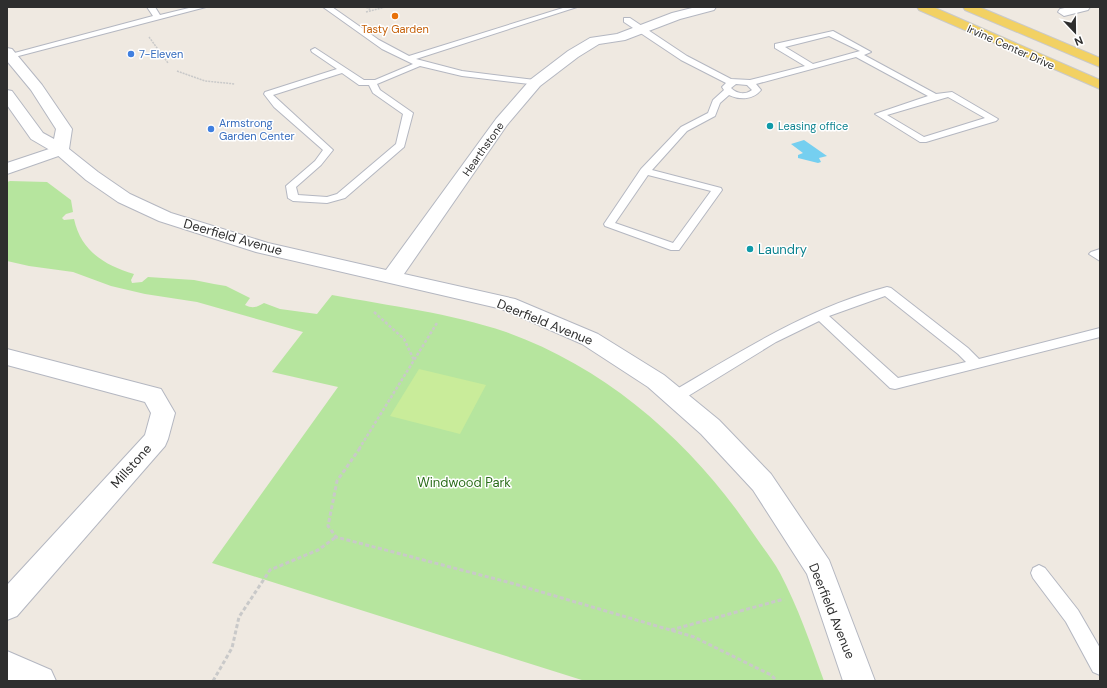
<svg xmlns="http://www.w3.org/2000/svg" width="1107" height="688" font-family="'DM Sans',sans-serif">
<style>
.green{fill:#b6e59e}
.pitch{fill:#c9ec9a}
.water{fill:#75cff0}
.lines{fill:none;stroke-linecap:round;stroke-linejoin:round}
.service-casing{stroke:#b4b7c1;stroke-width:2}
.minor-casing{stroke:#b4b7c1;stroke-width:2}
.tertiary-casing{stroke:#b4b7c1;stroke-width:2}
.primary-casing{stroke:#c9c9c9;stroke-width:2}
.path-far2{stroke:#c9c9c9;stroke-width:1.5;stroke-dasharray:2 1;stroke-linecap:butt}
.path-far1{stroke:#c9c9c9;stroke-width:2.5;stroke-dasharray:3 2;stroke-linecap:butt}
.path{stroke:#c9c9c9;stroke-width:3;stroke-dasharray:4 2.5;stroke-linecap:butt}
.service{fill:#fff;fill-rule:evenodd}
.minor{fill:#fff;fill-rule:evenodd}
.tertiary{fill:#fff;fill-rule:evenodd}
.primary{fill:#f2d163;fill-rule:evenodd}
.food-dot{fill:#e8710a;stroke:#fff;stroke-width:1.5}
.shop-dot{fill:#3f7fe0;stroke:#fff;stroke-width:1.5}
.culture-dot{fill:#0f9aa8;stroke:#fff;stroke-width:1.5}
.labels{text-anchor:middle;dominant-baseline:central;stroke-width:3;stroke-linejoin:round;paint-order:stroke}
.far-food-label{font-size:11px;fill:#c56008;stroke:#fff}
.far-street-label{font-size:11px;fill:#2e2e2e;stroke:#fff}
.far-shop-label{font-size:11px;fill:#366cbe;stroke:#fff;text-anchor:start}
.far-culture-label{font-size:11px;fill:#0d838f;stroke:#fff;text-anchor:start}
.street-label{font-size:13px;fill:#2e2e2e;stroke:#fff}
.culture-label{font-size:13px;fill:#0d838f;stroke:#fff;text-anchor:start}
.park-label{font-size:13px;fill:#2c6e1b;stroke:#fff}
</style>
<rect width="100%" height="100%" fill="#efe9e1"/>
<path class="green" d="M10 181 47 182 71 200 73 212 66 214 62 218 64 220 74 219C81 251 104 265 134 274L131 280 132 283 142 282 148 277 194 280 214 284 226 286 250 298 245 305C253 309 257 307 264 303L280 309 317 314 332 295C390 306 450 313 506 332 610 369 695 446 755 536 763 548 773 560 780 573 798 607 811 645 824 681H585L212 563 338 387 272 372 303 332 197 302 145 294 111 286 73 272 29 266 7 261V182Z"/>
<polygon class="pitch" points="419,369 486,385 460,434 390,416"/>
<polygon class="water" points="804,140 827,156 819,158 821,162 818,163 798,158 798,155 803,153 791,144"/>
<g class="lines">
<g class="service-casing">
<g id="service">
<polygon points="147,7 155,7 160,15 193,7 206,7 7,59 7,55 153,16"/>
<path d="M323 7H332L379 40 409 56 566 7H577L416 59 462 71 535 80 538 81V85L462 76 420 66 377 84 380 90 413 113 404 147 345 198 327 203 293 201 288 198 286 186 315 161 323 150 274 107 264 94 265 92 337 69 312 52 311 50 315 48 364 80H375L413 64 382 49ZM342 73 359 85H369L373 93 403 114 396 144 337 194 327 197 298 195 296 187 321 165 333 150 273 95Z"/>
<path d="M624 18H630L687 56 731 79 750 80 805 66 775 48V44L833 31 871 52 864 55 936 94 952 92 998 119 996 121 926 142H920L875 114 928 96 856 57 756 84 761 90C753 100 740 100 729 95L720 103 715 116 687 131 652 170 721 188 722 190 679 250H671L605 226 604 224 641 169 681 127 708 113 713 100 724 90 722 87 726 83 681 60 624 22ZM829 36 860 51 813 64 785 47ZM736 84 747 85 752 90C745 95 737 94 731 88ZM948 97 985 118 924 137 887 115ZM648 175 711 191 673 243 615 223Z"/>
<polygon points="1100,249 1100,261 1089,254 1091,252"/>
<path d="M887 287 891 288 968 348 979 359 1100 328V337L895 389 890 388 819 321 776 342 680 401 675 402 670 401 668 397 670 393C740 352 808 308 887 287ZM885 296 958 354 966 362 898 378 829 316Z"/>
<polygon points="1039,565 1045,568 1078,610 1100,648 1100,675 1093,672 1066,622 1033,578 1031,573 1033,568"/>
</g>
</g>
<g class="minor-casing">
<g id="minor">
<polygon points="1069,7 1090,7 1088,10 1064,16 1058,12 1060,9"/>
<polygon points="61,145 67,147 69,150 67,153 7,174 7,163"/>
<polygon points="7,349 161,389 175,413 168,439 165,446 17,616 7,620 7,585 145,435 151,413 145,402 7,365"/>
<polygon points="7,651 51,670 56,681 7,681"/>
</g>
</g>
<g class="tertiary-casing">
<polygon id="tertiary" points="696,7 716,7 714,10 680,19 625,40 599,44 578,57 540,86 507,125 404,274 515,299 598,334 664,375 719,420 771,474 829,560 875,681 843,681 807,574 753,490 701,434 648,387 582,344 502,309 256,252 159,221 118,202 86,180 55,153 31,139 7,105 7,90 12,91 43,133 54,139 56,129 31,90 7,61 7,48 12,49 42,85 72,129 69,149 98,172 130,194 171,213 268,243 386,270 496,119 530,80 568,51 590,38 617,34 672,13"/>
</g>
<g class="primary-casing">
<g id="primary">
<polygon points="917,7 933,7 1100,80 1100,89 919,10"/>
<polygon points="963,7 979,7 1100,58 1100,67 965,10"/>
</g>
</g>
<g class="path-far2">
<polyline points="366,7 371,10"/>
<polyline points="366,12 385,7"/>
<polyline points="149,37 168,63"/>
<polyline points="177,71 205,81 235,84"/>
</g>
<g class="path-far1">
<polyline points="374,312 404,339 414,360"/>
<polyline points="359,449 437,323"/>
</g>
<g class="path">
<polyline points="360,448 337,481 328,526 336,537 511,583 694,637 771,675 777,681"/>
<polyline points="671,630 784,599"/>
<polyline points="213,681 232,648 239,617 270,570 318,550 336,537"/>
</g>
<use href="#service" class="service"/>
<use href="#minor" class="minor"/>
<use href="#tertiary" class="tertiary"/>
<use href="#primary" class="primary"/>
</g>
<circle class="food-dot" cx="395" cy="16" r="4"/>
<g class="shop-dot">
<circle cx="131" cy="54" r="4"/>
<circle cx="211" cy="129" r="4"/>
</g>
<g class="culture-dot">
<circle cx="770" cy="126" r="4"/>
<circle cx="750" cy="249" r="4"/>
</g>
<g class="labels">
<g class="far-food-label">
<text x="395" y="29">Tasty Garden</text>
</g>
<g class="far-street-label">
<text transform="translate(1011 47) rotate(24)">Irvine Center Drive</text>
<text transform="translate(483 149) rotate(-55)">Hearthstone</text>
</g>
<g class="far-shop-label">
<text x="139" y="54">7-Eleven</text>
<text x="219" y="123">Armstrong<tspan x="219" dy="13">Garden Center</tspan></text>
</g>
<g class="far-culture-label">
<text x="778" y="126">Leasing office</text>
</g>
<g class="street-label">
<text transform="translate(233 237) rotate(16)">Deerfield Avenue</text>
<text transform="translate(545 322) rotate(22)">Deerfield Avenue</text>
<text transform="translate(131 466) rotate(-48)">Millstone</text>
<text transform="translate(832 611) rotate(68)">Deerfield Avenue</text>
</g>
<g class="culture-label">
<text x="758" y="249">Laundry</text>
</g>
<g class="park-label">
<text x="464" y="482">Windwood Park</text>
</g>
</g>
<rect width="1107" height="688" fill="none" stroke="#2e2e2e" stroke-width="16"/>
<g transform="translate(1075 32) rotate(158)" stroke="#ffffff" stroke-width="3" paint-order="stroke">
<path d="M0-3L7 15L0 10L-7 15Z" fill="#2e2e2e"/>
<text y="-6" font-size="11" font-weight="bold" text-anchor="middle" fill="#2e2e2e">N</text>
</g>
</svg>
